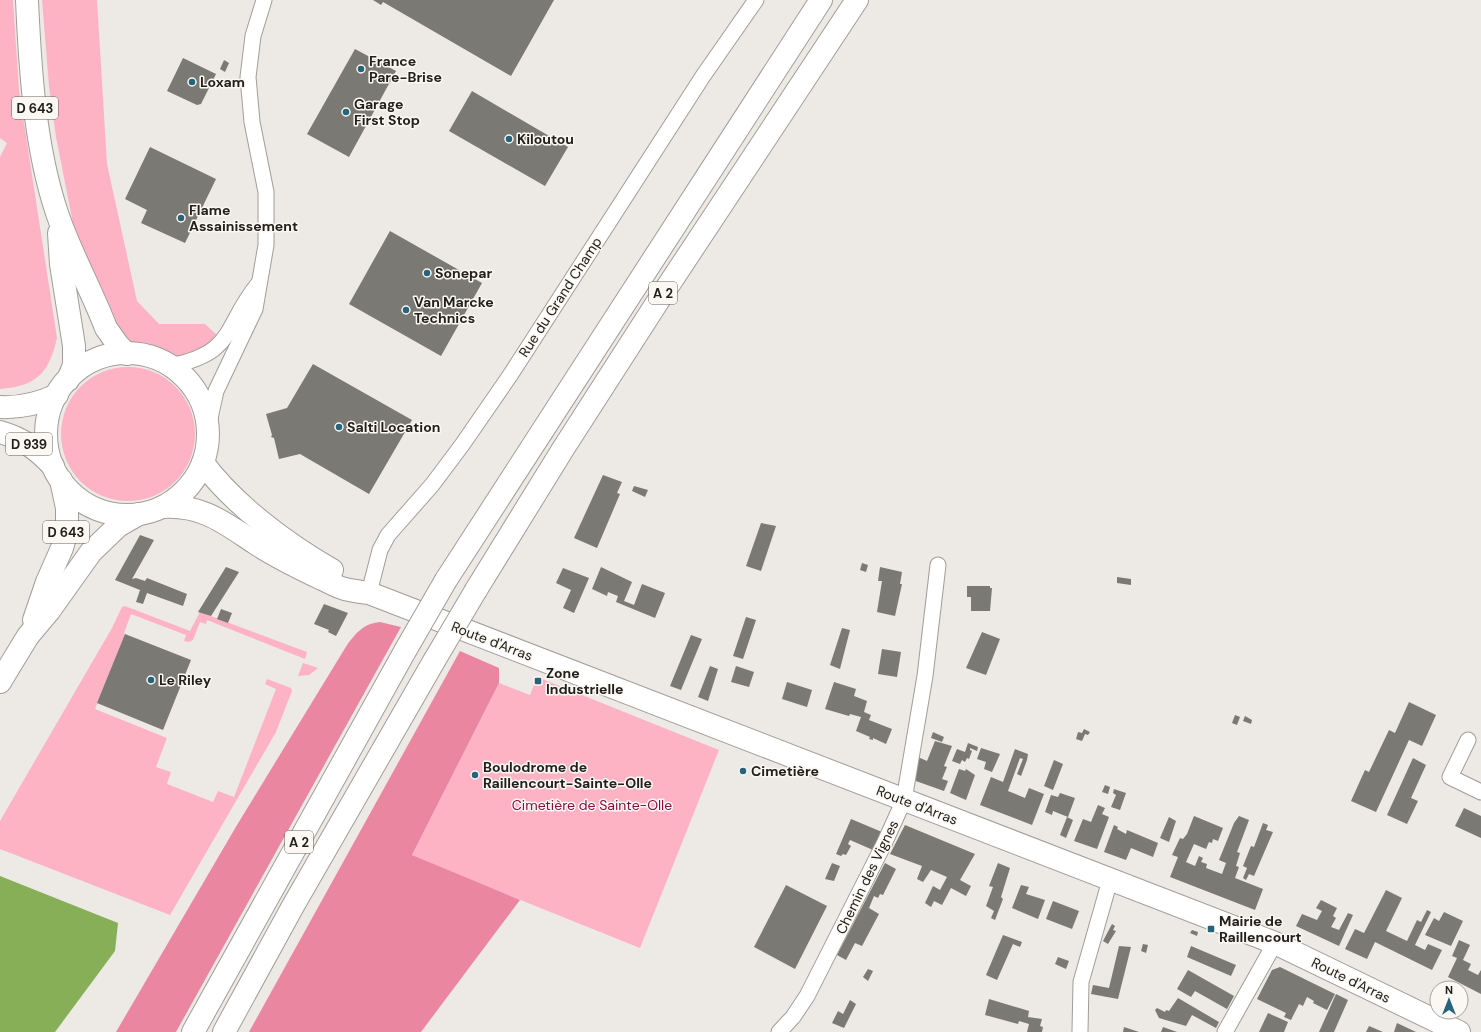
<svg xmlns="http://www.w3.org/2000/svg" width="1481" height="1032" font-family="'DM Sans',sans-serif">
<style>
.green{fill:#fdb3c4}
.forest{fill:#eb86a1}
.water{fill:#87af57}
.building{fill:#7a7974}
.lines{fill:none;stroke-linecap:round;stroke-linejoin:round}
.street-casing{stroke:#a19d99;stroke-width:17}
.secondary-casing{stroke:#a19d99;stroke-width:24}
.primary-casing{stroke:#a19d99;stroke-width:24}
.highway-casing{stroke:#a19d99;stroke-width:24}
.street{stroke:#fff;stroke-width:15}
.secondary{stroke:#fff;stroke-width:22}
.primary{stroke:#fff;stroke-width:22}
.highway{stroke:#fff;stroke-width:22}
.highway-bridge-casing{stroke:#a19d99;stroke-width:24;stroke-linecap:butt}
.highway-bridge{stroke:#fff;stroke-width:22}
.poi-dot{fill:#25647a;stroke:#fbf7f2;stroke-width:1.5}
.labels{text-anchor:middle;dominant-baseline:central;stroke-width:3;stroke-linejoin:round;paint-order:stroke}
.shield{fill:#fbf7f2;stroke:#62605e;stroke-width:1}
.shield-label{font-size:13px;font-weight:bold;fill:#21201e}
.poi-label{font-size:14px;font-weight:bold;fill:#21201e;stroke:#fbf7f2;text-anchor:start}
.street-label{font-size:14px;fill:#21201e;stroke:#fbf7f2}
.park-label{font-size:14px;fill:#880e41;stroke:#fbf7f2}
</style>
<rect width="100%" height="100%" fill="#ede9e5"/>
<g class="green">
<path d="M0 0H13L19 90 57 338C49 373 37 386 0 389V157L7 143 0 138Z"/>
<polygon points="42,0 97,0 107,164 137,301 159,324 205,324 219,337 207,350 181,356 168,355 134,345 119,335 78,249 56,137 49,86"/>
<circle cx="128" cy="434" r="67"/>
<polygon points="125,606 190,631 200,612 307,652 305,659 207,620 206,624 200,622 193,640 189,642 184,641 186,635 131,614 124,633 125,634 95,709 167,738 156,767 171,772 167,784 213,802 218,791 234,797 276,689 265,684 267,679 291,688 292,691 276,732 170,915 0,849 0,821 112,628 122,607"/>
<polygon points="303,663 318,668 309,675 298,676"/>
<polygon points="537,677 719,750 640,948 458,875 412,855 499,683 530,695"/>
</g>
<g class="forest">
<path d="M380 622 401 627 176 1032H116L237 825 347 645C357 632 363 624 380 622Z"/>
<polygon points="460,651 499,668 499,683 412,855 520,900 421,1032 249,1032"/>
</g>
<polygon class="water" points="0,876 118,923 115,951 55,1032 0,1032"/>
<g class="building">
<polygon points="373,0 554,0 511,76 383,2 381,5"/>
<polygon points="355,49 396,71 349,157 307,134"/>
<polygon points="183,58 216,74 201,104 197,105 167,91"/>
<polygon points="224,60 229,63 225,72 220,69"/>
<polygon points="472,91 568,147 545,186 449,131"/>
<polygon points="150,147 216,179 185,243 141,223 147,210 125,199"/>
<polygon points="390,231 482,283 441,356 349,304"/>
<polygon points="313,364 412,420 369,494 300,454 279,459 274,438 271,437 272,435 266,414 287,408"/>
<polygon points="603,475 622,482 617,493 620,494 597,548 574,538"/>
<polygon points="634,486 648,490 645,497 632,491"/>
<polygon points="761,523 776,526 761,571 746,566"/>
<polygon points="140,535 154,540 132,579 136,578 145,581 147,578 187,594 183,606 147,593 143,604 136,602 140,590 115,580"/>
<polygon points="862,563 868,565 866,572 860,570"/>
<polygon points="226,567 239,572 211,616 198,612"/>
<polygon points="601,567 632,582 624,601 634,605 642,584 665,593 655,618 616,602 618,596 608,592 607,596 592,589"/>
<polygon points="880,567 902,572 900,584 902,584 895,616 877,612 882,581 878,581"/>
<polygon points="563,568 589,578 574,613 563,608 571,590 556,583"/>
<polygon points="1117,577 1131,579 1131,585 1117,583"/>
<polygon points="967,586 990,586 990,588 992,588 990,611 971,611 971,597 967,597"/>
<polygon points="324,604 348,613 336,636 328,632 329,630 314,624"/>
<polygon points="221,609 232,613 228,623 217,619"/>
<polygon points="746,617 756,620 743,659 733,656"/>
<polygon points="842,628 850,630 840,669 830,665"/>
<polygon points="982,632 1000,639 986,675 966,668"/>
<polygon points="125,634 191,660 163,730 97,703"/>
<polygon points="691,635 702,639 681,690 670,686"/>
<polygon points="882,649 901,652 897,677 878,674"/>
<polygon points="710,666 718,669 708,701 698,697"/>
<polygon points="736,666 754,672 749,687 731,682"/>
<polygon points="787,682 812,690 807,707 782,699"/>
<polygon points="834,682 856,689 854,696 867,701 864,712 871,715 869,720 892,729 886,744 873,738 873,740 869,739 870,737 856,731 861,717 850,714 849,716 825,709"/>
<polygon points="1409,702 1436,715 1422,746 1409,740 1376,812 1351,801 1365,770 1369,772 1389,730 1395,733"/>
<polygon points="1235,715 1240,717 1237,725 1232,723"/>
<polygon points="1245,716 1252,720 1251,724 1243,721"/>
<polygon points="1084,729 1090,732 1088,735 1085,734 1082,741 1076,739 1078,732 1082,733"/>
<polygon points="933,732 944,737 942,742 931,738"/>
<polygon points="935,741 952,746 944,766 947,767 942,779 948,781 944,791 913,780 918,757 927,761"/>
<polygon points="968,743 978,747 977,751 970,748 970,750 972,751 969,759 967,758 965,762 962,760 960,764 952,761 957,749 965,752"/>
<polygon points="981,748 1000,754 992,772 984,769 986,762 977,759"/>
<polygon points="1015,749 1028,754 1027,760 1021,776 1017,774 1023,759 1020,758 1008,791 1025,798 1029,788 1044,794 1032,825 980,805 991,777 1003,782"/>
<polygon points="1413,758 1426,765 1411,798 1418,801 1407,824 1387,815"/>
<polygon points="1054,760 1063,764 1053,790 1044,786"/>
<polygon points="959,769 965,771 966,769 975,775 966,800 950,793"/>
<polygon points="1105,785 1110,787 1108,794 1102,792"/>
<polygon points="1114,789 1126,793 1120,810 1111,807 1116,795 1113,793"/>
<polygon points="1060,793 1075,798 1068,817 1053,811 1052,815 1045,812 1051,795 1058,797"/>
<polygon points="1098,805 1105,808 1102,814 1109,817 1097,849 1074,841 1083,819 1091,822"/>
<polygon points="1464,808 1481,816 1481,838 1455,826"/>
<polygon points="1194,816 1223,828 1218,841 1213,839 1212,843 1209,842 1206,849 1194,844 1186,862 1195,866 1199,856 1203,858 1201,862 1207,864 1206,868 1222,874 1226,863 1219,860 1234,823 1239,816 1249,820 1237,852 1240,853 1236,866 1239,867 1235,878 1263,889 1255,910 1170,877 1178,857 1172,855 1180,838 1183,839 1187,834"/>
<polygon points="1067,817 1073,820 1066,838 1060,835"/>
<polygon points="1169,817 1176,821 1169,842 1160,838"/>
<polygon points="851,819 882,832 873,850 850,840 848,844 851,846 846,855 843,854 841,856 836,854"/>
<polygon points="1263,823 1268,825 1266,830 1273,832 1254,876 1249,874 1246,880 1243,878 1247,868 1243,866 1251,846 1254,847"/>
<polygon points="905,825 975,854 960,880 971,886 966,896 951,888 942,905 934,901 931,907 925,903 933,886 940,890 947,877 931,870 923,882 917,879 922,866 890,854"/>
<polygon points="1114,825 1118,827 1117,829 1126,834 1127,830 1158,843 1153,857 1131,848 1126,860 1104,852"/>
<polygon points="832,863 840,866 834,881 825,879"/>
<polygon points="885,863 896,869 883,895 880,894 878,898 874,896 869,908 879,914 862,946 855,943 846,960 837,955"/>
<polygon points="998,863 1010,868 1001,897 1003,899 995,920 991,918 994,911 986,906 993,887 989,886"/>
<polygon points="786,885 827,906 795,969 754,947"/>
<polygon points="1021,885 1029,887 1026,894 1045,900 1038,919 1012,908"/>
<polygon points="1386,890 1402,898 1386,931 1407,941 1417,920 1421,922 1427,910 1431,912 1415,945 1425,950 1428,944 1442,950 1432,970 1375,942 1367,959 1345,949 1355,929 1364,933"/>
<polygon points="1321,900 1337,908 1333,916 1336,918 1331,927 1339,930 1348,913 1353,915 1339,946 1296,926 1302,914 1317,920 1322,911 1316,908"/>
<polygon points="1053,901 1079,911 1072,929 1046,919"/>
<polygon points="1444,912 1463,921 1451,946 1425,935 1434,918 1439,921"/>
<polygon points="1112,924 1115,926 1113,930 1116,931 1108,944 1103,941"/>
<polygon points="1192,930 1198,932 1197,936 1190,933"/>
<polygon points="1003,935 1022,942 1020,947 1013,944 997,980 986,975"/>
<polygon points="1459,940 1470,945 1463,960 1471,964 1468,970 1478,975 1481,970 1481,994 1448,977 1457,958 1452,956"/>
<polygon points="1143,944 1148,945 1146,953 1141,951"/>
<polygon points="1119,946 1131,947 1118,999 1091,994 1093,985 1109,988"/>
<polygon points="1191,946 1236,965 1231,976 1187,957"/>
<polygon points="1058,957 1069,961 1066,969 1055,964"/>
<polygon points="1280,967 1335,994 1327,1010 1313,1003 1314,1001 1307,997 1303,1006 1299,1004 1291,1020 1284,1017 1286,1013 1257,999 1272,970"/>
<polygon points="868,969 873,971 868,981 863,977"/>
<polygon points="1188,970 1234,996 1227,1009 1195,991 1191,997 1177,989"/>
<polygon points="1336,994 1348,1000 1334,1032 1319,1032"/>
<polygon points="1178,998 1219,1022 1216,1028 1192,1015 1186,1026 1159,1018 1155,1010 1157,1008 1165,1012 1166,1010 1169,1011"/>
<polygon points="989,999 1029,1011 1028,1017 1042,1019 1040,1026 1043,1027 1042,1032 1027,1032 1029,1024 1019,1021 1018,1024 985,1015"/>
<polygon points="850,1000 856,1004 844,1028 832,1023 838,1011 843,1014"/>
<polygon points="1268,1013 1288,1022 1284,1032 1259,1032"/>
<polygon points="1397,1023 1416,1032 1394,1032"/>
<polygon points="1369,1026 1383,1032 1366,1032"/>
<polygon points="1124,1027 1139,1032 1123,1032"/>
<polygon points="1163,1027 1177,1032 1161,1032"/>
</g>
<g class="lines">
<g class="street-casing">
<g id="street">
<path d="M170 366C236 353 223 327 258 284"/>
<polyline points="208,427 216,391 255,309 266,245 266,192 252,122 248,77 253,36 264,0"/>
<polyline points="369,593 380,550 388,535 432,485 462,445 511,374 703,76 756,0"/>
<polyline points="1468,740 1450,777 1481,792"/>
<polyline points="779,1032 793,1017 807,996 884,844 904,800 925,676 938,565"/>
<polyline points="1080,1032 1081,982 1110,880"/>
<polyline points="1225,1032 1275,943"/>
</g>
</g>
<g class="secondary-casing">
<g id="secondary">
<path d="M203 463C234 505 287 544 332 570"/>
<path d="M163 507C203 505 223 522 255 543 276 557 299 568 322 579 329 582 337 587 345 589 353 591 361 592 369 593L1275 943 1459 1032"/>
</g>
</g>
<g class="primary-casing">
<g id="primary">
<path d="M0 407C21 408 38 404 57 395"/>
<path d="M0 432C22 438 37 449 53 466"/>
</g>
</g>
<g class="highway-casing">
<g id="highway">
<path d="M27 0C30 69 35 148 57 213 70 252 91 289 106 328L118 345 127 354"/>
<polyline points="59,233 61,264 74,346 74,365 68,380"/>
<circle cx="127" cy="434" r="81"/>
<polyline points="446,580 821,0"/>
<polyline points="476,590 563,449 660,298 857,0"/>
<polyline points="34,620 47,582 62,548 67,530 67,508 61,480"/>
<polyline points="0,682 28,636 49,611 91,552 118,526 139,514"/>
<polyline points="193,1032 405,651"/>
<polyline points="224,1032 293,906 434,661"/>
</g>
</g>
<use href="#street" class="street"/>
<use href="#secondary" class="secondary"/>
<use href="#primary" class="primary"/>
<use href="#highway" class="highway"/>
<g class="highway-bridge-casing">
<g id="highway-bridge">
<polyline points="405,651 446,580"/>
<polyline points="434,661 476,590"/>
</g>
</g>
<use href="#highway-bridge" class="highway-bridge"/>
</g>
<g class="poi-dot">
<circle cx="361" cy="69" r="4"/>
<circle cx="192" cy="82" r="4"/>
<circle cx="346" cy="112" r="4"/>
<circle cx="509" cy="139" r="4"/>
<circle cx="181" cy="218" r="4"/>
<circle cx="427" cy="273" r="4"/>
<circle cx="406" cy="310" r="4"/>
<circle cx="339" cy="427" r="4"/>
<circle cx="151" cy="680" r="4"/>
<rect x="534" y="677" width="8" height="8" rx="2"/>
<circle cx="743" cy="771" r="4"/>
<circle cx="475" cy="775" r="4"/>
<rect x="1207" y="925" width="8" height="8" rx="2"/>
</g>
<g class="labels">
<g class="shield">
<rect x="12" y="97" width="46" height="22" rx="3"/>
<rect x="649" y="282" width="28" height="22" rx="3"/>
<rect x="6" y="433" width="46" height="22" rx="3"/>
<rect x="43" y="521" width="46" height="22" rx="3"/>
<rect x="285" y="831" width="28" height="22" rx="3"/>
</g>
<g class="shield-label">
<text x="35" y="108">D 643</text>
<text x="663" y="293">A 2</text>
<text x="29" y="444">D 939</text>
<text x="66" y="532">D 643</text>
<text x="299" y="842">A 2</text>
</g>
<g class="poi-label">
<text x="369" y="61">France<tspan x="369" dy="16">Pare-Brise</tspan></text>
<text x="200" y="82">Loxam</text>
<text x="354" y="104">Garage<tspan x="354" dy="16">First Stop</tspan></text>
<text x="517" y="139">Kiloutou</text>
<text x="189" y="210">Flame<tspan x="189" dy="16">Assainissement</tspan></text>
<text x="435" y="273">Sonepar</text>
<text x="414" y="302">Van Marcke<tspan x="414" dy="16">Technics</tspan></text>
<text x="347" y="427">Salti Location</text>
<text x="546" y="673">Zone<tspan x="546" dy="16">Industrielle</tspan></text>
<text x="159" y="680">Le Riley</text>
<text x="483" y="767">Boulodrome de<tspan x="483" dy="16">Raillencourt-Sainte-Olle</tspan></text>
<text x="751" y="771">Cimetière</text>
<text x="1219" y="921">Mairie de<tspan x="1219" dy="16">Raillencourt</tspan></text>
</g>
<g class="street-label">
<text transform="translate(560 297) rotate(-57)">Rue du Grand Champ</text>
<text transform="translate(492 641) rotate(21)">Route d'Arras</text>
<text transform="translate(917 805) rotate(21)">Route d'Arras</text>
<text transform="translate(867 877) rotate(-64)">Chemin des Vignes</text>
<text transform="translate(1351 980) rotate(26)">Route d'Arras</text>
</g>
<g class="park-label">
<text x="592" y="805">Cimetière de Sainte-Olle</text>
</g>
</g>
<g transform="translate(1449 1000)"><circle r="19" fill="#fbf7f2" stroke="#a4a19d"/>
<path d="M0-3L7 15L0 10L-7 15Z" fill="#25647a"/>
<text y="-6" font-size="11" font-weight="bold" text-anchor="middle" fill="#21201e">N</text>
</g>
</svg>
